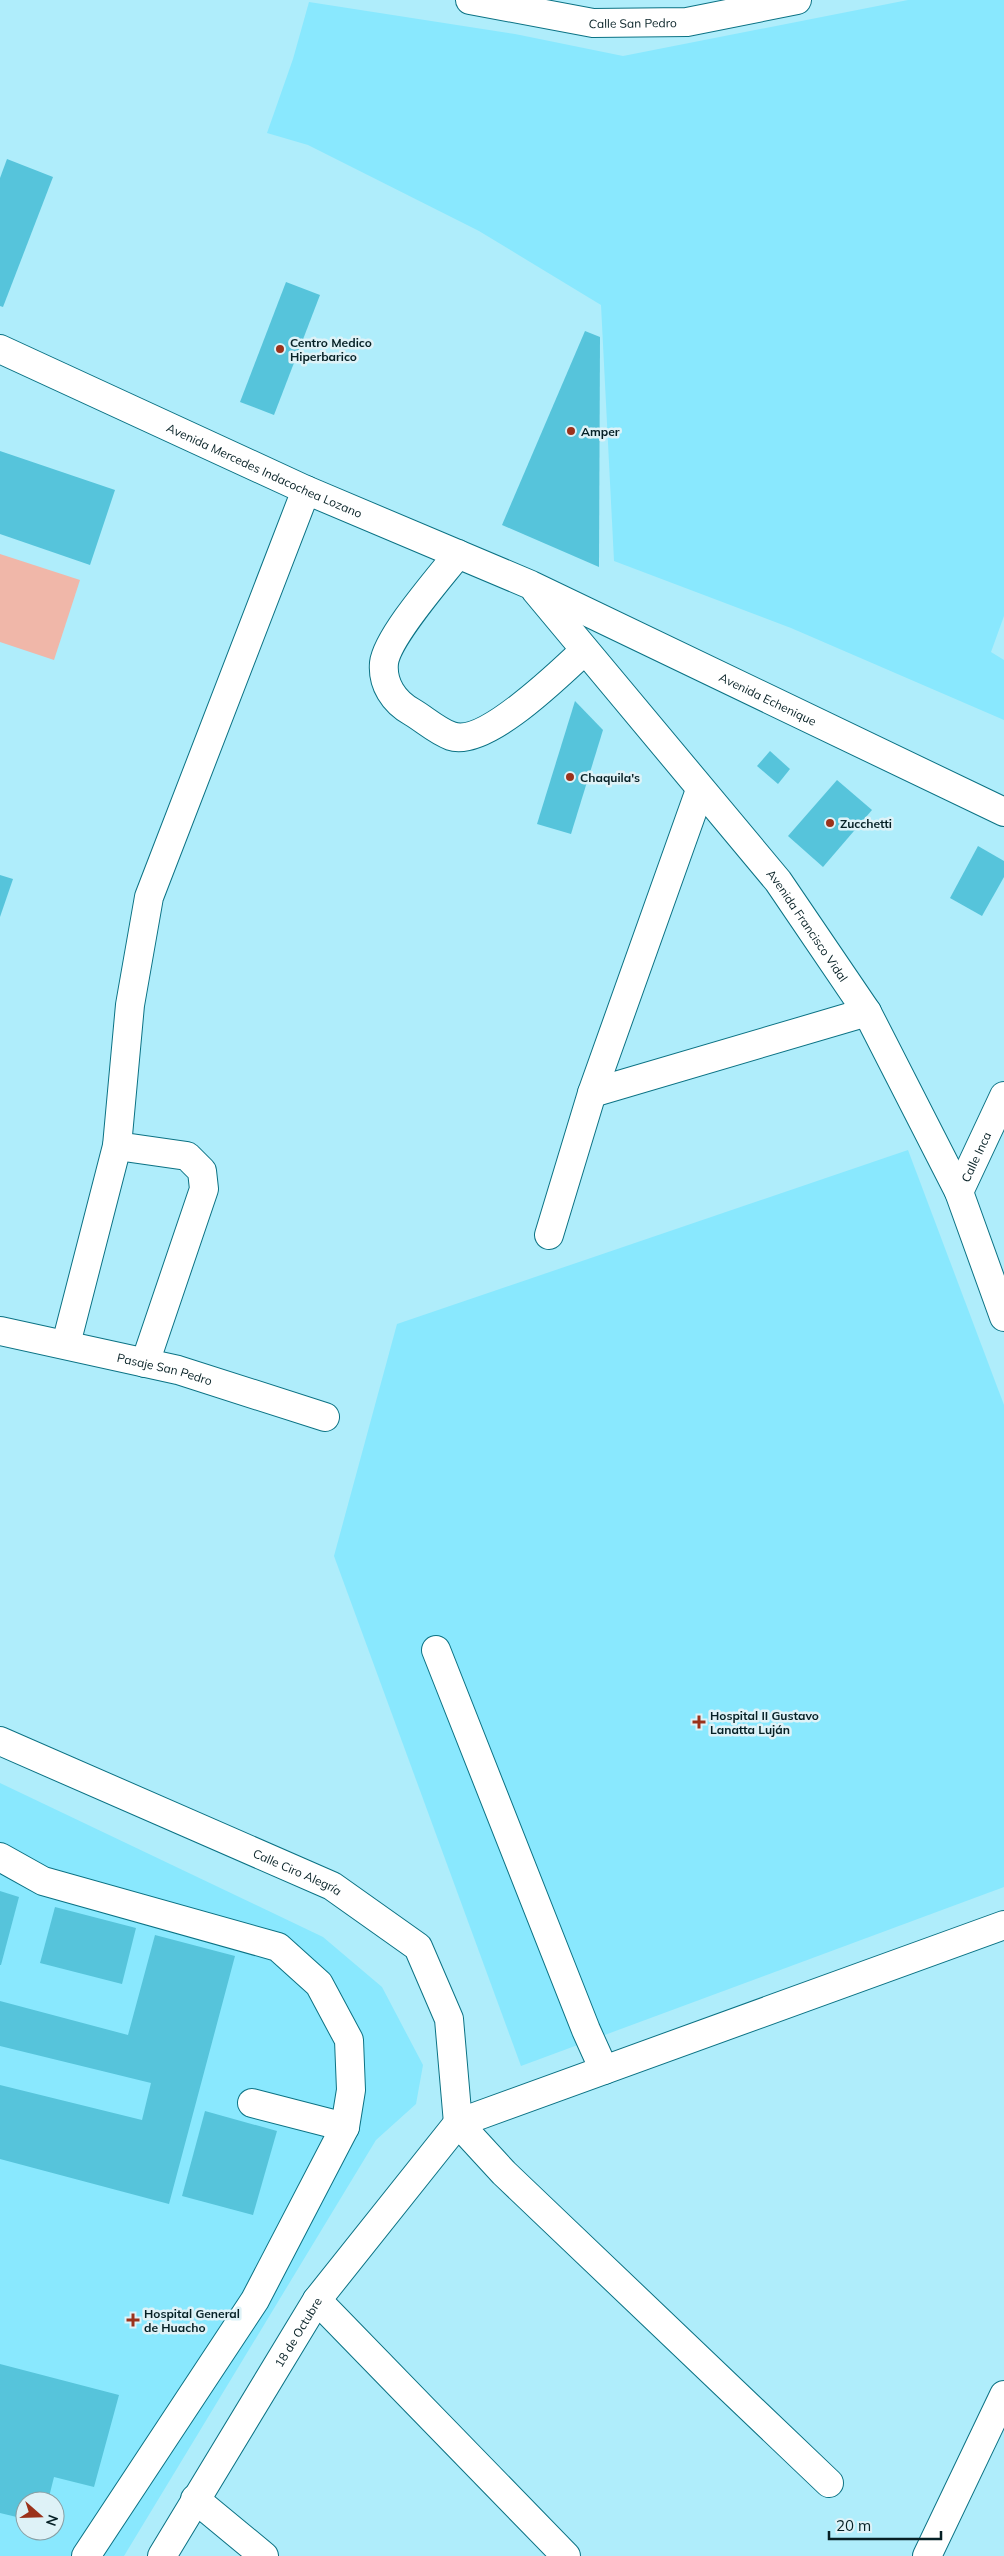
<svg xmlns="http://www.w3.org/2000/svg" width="1004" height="2556" font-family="Mulish,sans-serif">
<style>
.built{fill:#89e8fe;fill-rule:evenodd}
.green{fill:#f0b7a9}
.building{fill:#56c4db}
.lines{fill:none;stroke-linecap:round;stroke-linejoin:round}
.minor-casing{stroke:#0b7284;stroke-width:30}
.minor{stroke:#fff;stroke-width:28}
.poi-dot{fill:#9b321b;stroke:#def2f7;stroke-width:2}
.labels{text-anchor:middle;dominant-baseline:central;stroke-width:5;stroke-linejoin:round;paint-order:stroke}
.street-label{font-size:12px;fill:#062025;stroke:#def2f7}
.poi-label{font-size:12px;font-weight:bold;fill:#062025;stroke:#def2f7;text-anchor:start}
</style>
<rect width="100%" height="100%" fill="#afedfb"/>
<g class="built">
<polygon points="908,0 1004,0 1004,616 991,652 1004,660 1004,720 791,628 614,561 601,305 479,231 308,145 267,133 293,59 309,2 515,34 623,56"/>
<polygon points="908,1150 1004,1405 1004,1887 521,2066 334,1556 397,1324"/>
<path d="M0 1783 323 1937 382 1987 423 2065 416 2104 376 2140 124 2556H0ZM25 2501H55V2531H25Z"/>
</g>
<polygon class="green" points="0,554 80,580 54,660 0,642"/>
<g class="building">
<polygon points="7,159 53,177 3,307 0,306 0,178"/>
<polygon points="286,282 320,295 274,415 240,402"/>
<polygon points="585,331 600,337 599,567 502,525"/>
<polygon points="0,451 115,490 90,565 0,534"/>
<polygon points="575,701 603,730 571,834 537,824"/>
<polygon points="770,751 790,769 778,784 757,766"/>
<polygon points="837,780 872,810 823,867 788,836"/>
<polygon points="978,846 1004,861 1004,877 982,916 950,898"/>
<polygon points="0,875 13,879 0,917"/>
<polygon points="0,1891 19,1897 1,1965 0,1965"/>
<polygon points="55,1907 136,1928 122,1984 40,1963"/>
<polygon points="155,1935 235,1956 169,2204 0,2159 0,2085 142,2120 151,2083 0,2046 0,2001 128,2035"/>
<polygon points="205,2111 277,2131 253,2215 182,2196"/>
<polygon points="0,2364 119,2395 94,2487 54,2477 48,2501 25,2501 25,2519 0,2513"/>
</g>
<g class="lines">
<g class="minor-casing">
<g id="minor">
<path id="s1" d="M470 0 593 23 687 22 797 0"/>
<path id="s2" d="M0 349 306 490 531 585 1004 812"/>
<path d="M458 554C440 577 387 637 384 663 382 684 394 702 412 712 424 719 437 731 451 736 485 748 560 673 584 651"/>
<path id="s3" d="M536 591 778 881 867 1012 959 1192 1004 1317"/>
<polyline points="592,1093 867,1012"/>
<polyline points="117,1146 187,1156 202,1171 204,1189 145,1363"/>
<path id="s4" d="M959 1192 1004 1096"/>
<polyline points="549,1235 592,1093 700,790"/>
<path id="s5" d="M0 1331 178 1370 325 1417"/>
<polyline points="66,1344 117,1146 130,1005 149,897 306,490"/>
<polyline points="436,1650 586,2030 604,2070"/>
<path id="s6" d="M0 1741 332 1886 418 1947 449 2019 458 2123"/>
<polyline points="0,1857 43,1881 278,1947 319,1984 349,2040 351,2090 345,2127 255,2300 86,2556"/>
<polyline points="252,2103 345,2127"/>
<polyline points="458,2123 1004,1925"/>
<polyline points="458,2123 504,2173 829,2483"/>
<polyline points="317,2300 566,2556"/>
<polyline points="195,2499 264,2556"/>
<path id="s7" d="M162 2556 317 2300 458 2123"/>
<polyline points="927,2556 1004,2395"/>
</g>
</g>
<use href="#minor" class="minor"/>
</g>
<g class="poi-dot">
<circle cx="280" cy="349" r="5"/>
<circle cx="571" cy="431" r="5"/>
<circle cx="570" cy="777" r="5"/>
<circle cx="830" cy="823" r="5"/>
<path d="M696.5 1714.5h5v5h5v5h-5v5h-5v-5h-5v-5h5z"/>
<path d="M130.5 2312.5h5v5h5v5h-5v5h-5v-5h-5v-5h5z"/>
</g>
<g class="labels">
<g class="street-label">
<text stroke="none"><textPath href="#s1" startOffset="165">Calle San Pedro</textPath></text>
<text stroke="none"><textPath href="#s2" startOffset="291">Avenida Mercedes Indacochea Lozano</textPath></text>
<text stroke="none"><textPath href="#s2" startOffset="844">Avenida Echenique</textPath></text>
<text stroke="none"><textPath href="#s3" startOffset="431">Avenida Francisco Vidal</textPath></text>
<text stroke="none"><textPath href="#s4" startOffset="39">Calle Inca</textPath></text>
<text stroke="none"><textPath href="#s5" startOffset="169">Pasaje San Pedro</textPath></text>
<text stroke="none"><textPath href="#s6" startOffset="325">Calle Ciro Alegría</textPath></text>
<text stroke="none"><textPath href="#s7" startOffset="262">18 de Octubre</textPath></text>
</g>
<g class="poi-label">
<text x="290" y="342">Centro Medico<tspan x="290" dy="14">Hiperbarico</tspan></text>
<text x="581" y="431">Amper</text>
<text x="580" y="777">Chaquila's</text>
<text x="840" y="823">Zucchetti</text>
<text x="710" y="1715">Hospital II Gustavo<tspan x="710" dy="14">Lanatta Luján</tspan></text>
<text x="144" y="2313">Hospital General<tspan x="144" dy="14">de Huacho</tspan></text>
</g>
</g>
<g transform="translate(40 2516) rotate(110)"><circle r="24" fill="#def2f7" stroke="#889ea3"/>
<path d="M0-4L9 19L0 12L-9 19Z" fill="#9b321b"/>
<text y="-8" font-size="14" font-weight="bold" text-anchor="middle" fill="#062025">N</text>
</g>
<path d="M829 2531v8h112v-8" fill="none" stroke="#062025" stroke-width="2.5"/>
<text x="836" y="2531" font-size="15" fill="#062025" stroke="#def2f7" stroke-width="4" paint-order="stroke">20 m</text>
</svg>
